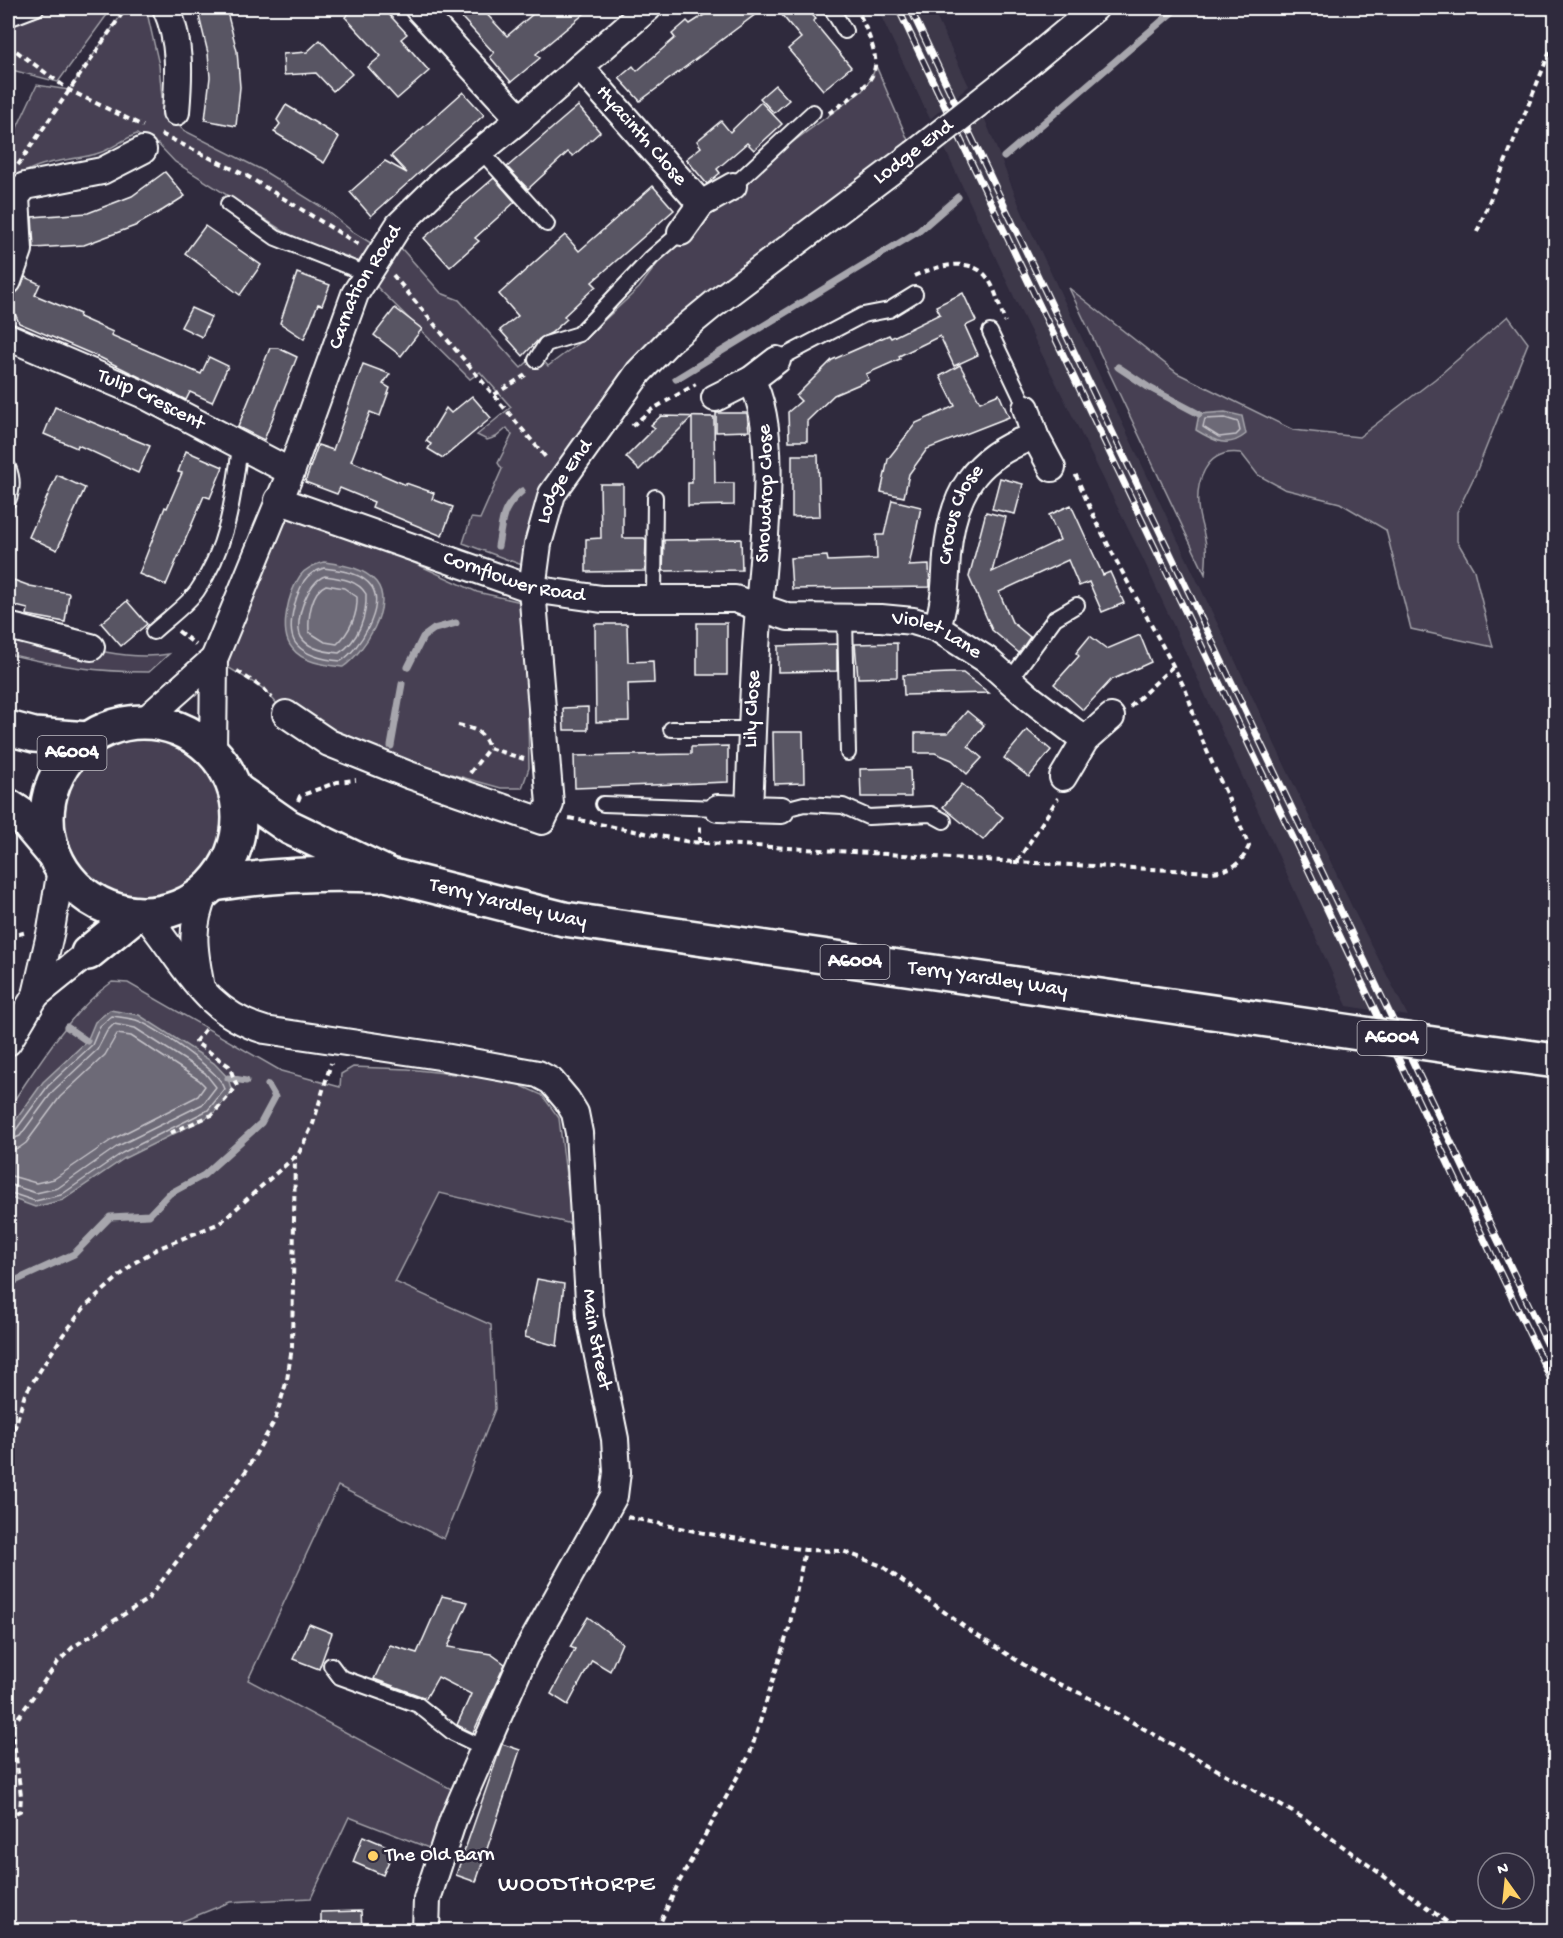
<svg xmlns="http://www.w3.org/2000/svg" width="1563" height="1938" font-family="'Gochi Hand',sans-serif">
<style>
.built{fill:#3c3749}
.green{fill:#464152;stroke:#a2a0a8;stroke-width:1.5}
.water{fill:#6d6a77;stroke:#a7a6ad;stroke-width:1.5}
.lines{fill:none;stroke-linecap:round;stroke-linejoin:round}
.shore{stroke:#c5c3c9;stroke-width:1.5}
.stream{stroke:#a7a6ad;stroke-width:7}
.building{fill:#595564;stroke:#fff;stroke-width:1.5}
.service-casing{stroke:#fff;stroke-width:18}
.minor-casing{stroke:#fff;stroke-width:30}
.tertiary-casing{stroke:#fff;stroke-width:38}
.primary-casing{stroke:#fff;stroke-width:38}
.path{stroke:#fff;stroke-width:4;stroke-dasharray:6 4.5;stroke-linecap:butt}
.service{stroke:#2f2a3d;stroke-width:14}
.minor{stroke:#2f2a3d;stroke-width:26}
.tertiary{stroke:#2f2a3d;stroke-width:33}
.primary{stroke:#2f2a3d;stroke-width:33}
.rail-casing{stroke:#fff;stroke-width:7}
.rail{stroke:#2f2a3d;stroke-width:4.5;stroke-dasharray:14;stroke-linecap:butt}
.minor-bridge-casing{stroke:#fff;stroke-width:30;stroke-linecap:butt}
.primary-bridge-casing{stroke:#fff;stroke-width:38;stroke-linecap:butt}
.minor-bridge{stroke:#2f2a3d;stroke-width:26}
.primary-bridge{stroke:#2f2a3d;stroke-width:33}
.poi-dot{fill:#ffd166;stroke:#2f2a3d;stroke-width:2}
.labels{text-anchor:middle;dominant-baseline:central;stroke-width:5;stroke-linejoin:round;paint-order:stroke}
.shield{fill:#2f2a3d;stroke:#c1bfc5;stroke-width:1.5}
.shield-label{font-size:20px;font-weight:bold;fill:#fff}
.street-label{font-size:21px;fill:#fff;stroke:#2f2a3d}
.poi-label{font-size:21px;fill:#fff;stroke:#2f2a3d;text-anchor:start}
.quarter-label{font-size:24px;letter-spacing:1.5px;fill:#fff;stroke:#2f2a3d}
</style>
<rect width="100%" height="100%" fill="#2f2a3d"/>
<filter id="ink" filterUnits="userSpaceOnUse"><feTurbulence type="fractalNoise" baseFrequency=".0167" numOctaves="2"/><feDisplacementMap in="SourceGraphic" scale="12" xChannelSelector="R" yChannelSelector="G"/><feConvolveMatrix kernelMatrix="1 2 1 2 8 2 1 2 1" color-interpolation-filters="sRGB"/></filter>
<g filter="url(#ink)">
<g class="built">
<polygon points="877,8 932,8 969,86 930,119"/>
<polygon points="982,112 1022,212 1354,911 1408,1016 1347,1006 1144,561 1022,314 944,147"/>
</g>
<g class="green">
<polygon points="8,8 112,8 58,82 8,69"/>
<path d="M126 8H146L159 65 163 109 183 130 262 170 325 209 353 232 382 250 401 248 441 293 459 300 521 368 537 353 548 366 584 339 639 288 681 232 733 186 862 91 871 79 876 66 914 154 714 304 535 506 522 565 463 543 471 518 480 519 502 469 498 463 512 435 507 428 496 437 487 440 477 435 511 407 480 372 470 379 377 287V259L370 269 346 256 314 247 283 231 175 162 158 144 152 145 137 134C123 139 112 149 99 153 72 162 27 159 12 185L8 281V147L37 85 69 90Z"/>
<path d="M1069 288 1177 373 1293 430 1359 437 1435 379 1508 316 1528 343 1475 475 1457 512V541L1474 570 1493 647 1411 629 1386 530 1340 503 1284 489 1258 475 1241 453C1205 448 1194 483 1199 514 1201 525 1205 535 1206 546 1207 555 1206 565 1205 574Z"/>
<polygon points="278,500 477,592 526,603 529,768 522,788 501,788 411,763 286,714 264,689 214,659"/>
<path d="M8 626C58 639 117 663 169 654L149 672C97 672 58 666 8 654Z"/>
<circle cx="143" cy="818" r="96"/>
<path d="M112 982 128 983 281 1071 340 1087 341 1074 353 1067 408 1069 508 1080 542 1095 559 1118 572 1224 440 1193 395 1282 491 1325 495 1409 444 1539 338 1486 248 1680 457 1792 434 1850 349 1817 311 1898 230 1902 161 1930H8V1109C38 1066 68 1013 112 982Z"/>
</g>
<g class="water">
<path d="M1225 412 1242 416 1246 434C1228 449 1214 441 1196 430L1199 414Z"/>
<path d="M324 562C342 565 363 567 376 582 395 606 363 653 343 667 326 665 303 663 292 648 278 631 289 592 300 576 306 568 314 565 324 562Z"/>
<polygon points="110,1010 139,1015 214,1063 228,1078 232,1092 212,1115 125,1158 63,1200 35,1207 8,1197 8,1131 43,1082 87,1041 95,1022"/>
</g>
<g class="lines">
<g class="shore">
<polygon points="1225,418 1238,422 1240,431 1236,435 1219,437 1203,427 1205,419"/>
<path d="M324 568C339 570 362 572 372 587 385 608 359 650 341 661 326 660 308 657 297 645 284 631 296 595 304 581 309 573 316 571 324 568Z"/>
<path d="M325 576C340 578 358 580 366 594 367 615 359 641 339 653 327 652 308 649 301 637 293 621 308 581 325 576Z"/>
<path d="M326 585 344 588 357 597C358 614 350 632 337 644L325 642 309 632C308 618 311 591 326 585Z"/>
<path d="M8 1133 15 1131 48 1086 92 1045 100 1026 112 1016C120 1017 128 1018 136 1020 155 1027 220 1071 225 1089L208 1110 122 1153 61 1195 35 1201 8 1192"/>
<polyline points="8,1141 20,1136 53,1091 97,1050 107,1031 114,1024 135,1028 205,1073 216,1087 203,1104 118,1146 58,1188 36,1193 8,1184"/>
<polyline points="8,1150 19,1148 26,1143 60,1097 105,1055 117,1034 131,1036 199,1080 205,1086 198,1096 113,1139 54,1179 36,1183 8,1175"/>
</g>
<g class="stream">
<polyline points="1004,157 1177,8"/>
<polyline points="1118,367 1148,387 1199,414"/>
<polyline points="676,379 919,231 958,197"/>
<path d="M498 546C503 520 500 510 522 491"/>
<polyline points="408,667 423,637 434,629 456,623"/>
<polyline points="391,746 402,684"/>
<polyline points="67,1027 87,1041"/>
<polyline points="228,1078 246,1081"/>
<polyline points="8,1284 74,1254 110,1217 149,1215 169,1194 204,1175 261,1123 275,1097 268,1085"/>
</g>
</g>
<g class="building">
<polygon points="197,8 226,8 237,51 240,87 236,126 205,120 210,77 208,53"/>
<polygon points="355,8 383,8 407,34 401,39 429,71 397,99 368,67 381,56 345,17"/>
<polygon points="453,8 481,8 507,36 540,8 591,8 536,54 540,58 511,82 490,57 494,53"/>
<polygon points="715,8 764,8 640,101 619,78 633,66 637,71 675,38 672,34 687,21 690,24"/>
<polygon points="776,8 806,8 816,19 813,21 851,67 823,90 788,49 801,38"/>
<polygon points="320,40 352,74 333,91 316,73 284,75 283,54 307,52"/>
<polygon points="775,85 789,100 774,113 760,98"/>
<polygon points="463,92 484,115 371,216 350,192 385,161 407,173 391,156"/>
<polygon points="761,102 782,124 754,150 747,143 717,169 720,173 707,184 686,159 701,147 697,141 721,121 730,132"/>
<polygon points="286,105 339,137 324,163 274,132 280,124 277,120"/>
<polygon points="578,106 600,132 573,156 568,152 528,189 507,167"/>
<polygon points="165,172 185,196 163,210 135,226 84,245 34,248 32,217 88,213 132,196"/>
<polygon points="494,178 515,202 475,238 479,241 450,267 424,238"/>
<polygon points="653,186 674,210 592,282 596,286 564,316 567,319 551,333 539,339 523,356 500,330 518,316 499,294 565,235 579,251"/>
<polygon points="205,226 261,265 240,295 185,253"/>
<polygon points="297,273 330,285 322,305 318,304 304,339 280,323"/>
<polygon points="25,277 40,284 35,295 80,314 79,317 113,332 111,335 201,374 209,357 228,366 212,402 190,392 186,400 101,358 19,323 10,302"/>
<polygon points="963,293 976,321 965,326 978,355 954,366 940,336 899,356 900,359 866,374 869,380 834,395 807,421 807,441 789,441 788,412 801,401 796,396 832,360 889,335 891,338 940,314 936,306"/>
<polygon points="191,308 211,317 202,337 181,327"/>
<polygon points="395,308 422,329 401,356 374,335"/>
<polygon points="270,348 278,348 297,357 264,440 238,427"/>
<polygon points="363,364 390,374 383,384 390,388 380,416 370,412 351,461 406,485 406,483 434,493 432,499 453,507 442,536 372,507 374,502 340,488 337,494 305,482 318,445 333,450"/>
<polygon points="960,365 980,402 999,394 1009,417 927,449 909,474 904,497 881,492 888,459 916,423 955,406 940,376"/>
<polygon points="472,396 491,418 443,458 428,449 431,444 426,441 446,408 451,413"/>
<polygon points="55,407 150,446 138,473 78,445 77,448 44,434"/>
<polygon points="716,413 747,413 749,431 716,432"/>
<polygon points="661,416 714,417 715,483 734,483 734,505 688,506 688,483 692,483 692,417 639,470 626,457 655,428 651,425"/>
<polygon points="186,451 223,467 210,498 204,496 166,585 139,574 165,507 167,508 182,473 178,472"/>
<polygon points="792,455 818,455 820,516 792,517"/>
<polygon points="57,475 85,488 57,550 29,537"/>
<polygon points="1000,478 1023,484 1015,514 992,509"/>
<polygon points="600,484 623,484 623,538 644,538 646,540 645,571 586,572 586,539 601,538"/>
<polygon points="892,500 921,507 909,566 929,565 930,587 792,589 790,558 827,556 828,561 877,559 876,535 884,535"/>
<polygon points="1071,505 1103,575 1110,572 1124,603 1102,612 1089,582 1079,586 1068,560 999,592 1012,622 1030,637 1019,653 992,630 969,577 986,512 1006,517 992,572 1060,540 1049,515"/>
<polygon points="741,539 742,570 663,571 664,540"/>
<polygon points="8,578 30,586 69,593 65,622 27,615 28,609 8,604"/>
<polygon points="127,601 147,624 121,646 101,623"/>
<rect x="697" y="623" width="30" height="52"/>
<polygon points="595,624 627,624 628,662 653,661 654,683 628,684 629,721 596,722"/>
<polygon points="1140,635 1151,662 1111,680 1083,710 1054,684 1079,656 1076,653 1090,636 1107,649"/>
<polygon points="897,643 897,677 858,678 855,644"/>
<polygon points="837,644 837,671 778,672 778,646"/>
<polygon points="950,673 963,673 989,693 904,695 903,675"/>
<polygon points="588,707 588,730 564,730 563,708"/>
<polygon points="967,711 984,725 968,746 982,758 967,774 952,760 935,753 915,753 915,733 948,733"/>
<polygon points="1027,730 1051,750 1029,777 1004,758"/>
<polygon points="773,732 803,732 804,783 774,784"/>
<polygon points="728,746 728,782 575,788 574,756 691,754 691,747"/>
<polygon points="910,768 911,797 861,797 860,769"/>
<polygon points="962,784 1003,817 983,840 943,807"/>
<polygon points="537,1279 564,1284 557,1346 525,1337"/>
<polygon points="442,1596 468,1602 448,1647 491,1654 505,1664 473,1733 457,1725 471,1694 438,1677 426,1698 374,1679 390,1645 417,1653"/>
<polygon points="588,1617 622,1643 610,1671 592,1660 568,1705 551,1694 575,1649 570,1647"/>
<polygon points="309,1624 332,1633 319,1669 293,1659"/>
<polygon points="502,1744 520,1750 476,1882 456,1875"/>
<polygon points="363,1836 394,1849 383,1875 353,1862"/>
<polygon points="361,1911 362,1930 321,1930 321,1912"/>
</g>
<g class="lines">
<g class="service-casing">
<g id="service">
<polyline points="831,8 845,31"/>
<polyline points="8,19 37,8"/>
<polyline points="481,151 547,224"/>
<polyline points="733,186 813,112"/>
<polyline points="228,204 276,238 367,274"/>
<polyline points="990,332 1026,408"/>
<polyline points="536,360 546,344 579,334 651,258 681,232"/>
<polyline points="777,360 863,315 889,310 915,294"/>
<path d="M8 467C13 479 13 488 8 501"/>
<polyline points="654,598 655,497"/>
<polyline points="845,618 848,753"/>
<path d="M153 632C167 619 186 606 197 591 228 547 233 499 240 447"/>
<polyline points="1010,680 1055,618 1077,605"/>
<polyline points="671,729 753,729"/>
<polyline points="603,804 718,808"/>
<polyline points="781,810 804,804 843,806 868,817 931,814 944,821"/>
<polyline points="331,1665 340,1677 418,1705 453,1733 484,1748"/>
</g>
</g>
<g class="minor-casing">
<g id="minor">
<path d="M166 8C181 41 179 76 176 112"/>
<polyline points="418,8 520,119"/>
<path id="s1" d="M580 67 701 204"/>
<polyline points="1023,68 1095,8"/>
<polyline points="681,232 701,204 733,186"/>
<polyline points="8,281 19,250 16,197 25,186 102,171 143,150"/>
<path id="s2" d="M8 337 142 394 291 472"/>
<polyline points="715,398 751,380 777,360"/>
<polyline points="1026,408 1035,436 1052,468"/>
<path id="s3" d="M278 500 532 589 602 599H735L788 617 881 618 913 621 937 628 987 660 1031 699 1085 740"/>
<polyline points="8,626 91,647"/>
<path id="s4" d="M937 628C946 598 945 585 947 556 952 493 975 456 1035 436"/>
<path id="s5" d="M286 714 329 743 409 775 542 821 550 804 532 589 538 544 552 494 639 372 669 341 714 304 914 154"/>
<polyline points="143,722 214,659"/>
<path id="s6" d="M213 751 214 659 291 472 355 294 399 225 445 180 520 119 648 8"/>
<polyline points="1063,777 1085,740 1111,717"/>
<polyline points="718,808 781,810"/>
<path id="s7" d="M749 809C752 742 753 675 759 609 763 550 780 430 751 380"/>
<path id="s8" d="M145 915C184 961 202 1012 265 1030L439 1056 538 1074 551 1081 567 1100 575 1113 579 1133 590 1317 615 1439 617 1472 614 1496 524 1657 453 1820 427 1899 426 1930"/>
<path d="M201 988C194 950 189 929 205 892"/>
<polyline points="36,995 88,953"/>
<polyline points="8,1042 36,995 51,930 61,869"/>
</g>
</g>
<g class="tertiary-casing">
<polyline id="tertiary" points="88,953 136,914"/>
</g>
<g class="primary-casing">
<g id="primary">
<circle cx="143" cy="818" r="96"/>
<polyline points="8,728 34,735 88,739"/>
<path id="s9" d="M236 790 289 827 389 875 564 919 1324 1028"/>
<polyline points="8,806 20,814 52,852"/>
<path d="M214 884C269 875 321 873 377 875"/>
<polyline points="1461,1048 1556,1061"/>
</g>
</g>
<g class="path">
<polyline points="8,45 69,90 143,126"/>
<path d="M829 113C886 75 884 69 857 8"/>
<polyline points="161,134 247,176 361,246"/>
<polyline points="18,165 126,8"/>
<polyline points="1477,232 1551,49"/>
<polyline points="393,275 548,460"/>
<path d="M914 276C937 266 975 254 990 282 997 294 1000 309 1005 322"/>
<polyline points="494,395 527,374"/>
<polyline points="632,426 651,410 696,384"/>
<polyline points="178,631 196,645"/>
<polyline points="237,671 264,689 272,698"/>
<polyline points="1130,707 1172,667"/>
<path d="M458 725C475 729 483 731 489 748"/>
<polyline points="489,748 524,759"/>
<polyline points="470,773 489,748"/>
<polyline points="298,801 300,796 337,782 356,780"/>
<polyline points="569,818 690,842 1017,862 1058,798"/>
<polyline points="700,843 700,823"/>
<path d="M1014 862 1211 872C1232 870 1241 865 1249 846 1234 809 1216 773 1201 737 1194 721 1192 704 1185 689 1149 617 1105 548 1075 473"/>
<polyline points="8,937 27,932"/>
<polyline points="170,1133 212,1115 237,1086 229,1066 195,1042 208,1026"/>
<polyline points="8,1450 25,1394 63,1335 84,1308 134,1263 157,1249 220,1223 299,1153 313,1124 331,1063"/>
<polyline points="627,1517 709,1534 805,1550 843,1551 882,1566 970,1631 1045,1678 1082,1694 1305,1819 1458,1930"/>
<polyline points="8,1695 21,1796 20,1811 8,1816"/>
<polyline points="12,1726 58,1662 73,1647 148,1599 246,1471 275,1420 287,1380 292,1347 295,1156"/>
<polyline points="657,1930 678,1884 750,1754 789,1628 805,1550"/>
</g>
<use href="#service" class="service"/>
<use href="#minor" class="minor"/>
<use href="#tertiary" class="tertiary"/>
<use href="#primary" class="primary"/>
<g class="rail-casing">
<g id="rail">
<polyline points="898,8 1556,1390"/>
<polyline points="910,8 1556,1362"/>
</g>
</g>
<use href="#rail" class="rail"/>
<g class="minor-bridge-casing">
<polyline id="minor-bridge" points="914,154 1023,68"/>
</g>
<g class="primary-bridge-casing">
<polyline id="primary-bridge" points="1324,1028 1461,1048"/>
</g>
<use href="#minor-bridge" class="minor-bridge"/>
<use href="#primary-bridge" class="primary-bridge"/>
</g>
</g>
<circle class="poi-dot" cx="373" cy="1856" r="6"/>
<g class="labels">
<g class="shield">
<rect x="37.5" y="736" width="69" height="34" rx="4.5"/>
<rect x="820.5" y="945" width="69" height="34" rx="4.5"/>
<rect x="1357.5" y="1021" width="69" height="34" rx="4.5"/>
</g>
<g class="shield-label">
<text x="72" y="753">A6004</text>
<text x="855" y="962">A6004</text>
<text x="1392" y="1038">A6004</text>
</g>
<g class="street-label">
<text stroke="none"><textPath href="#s1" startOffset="92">Hyacinth Close</textPath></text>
<text transform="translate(914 153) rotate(-37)">Lodge End</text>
<text stroke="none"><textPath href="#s6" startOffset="494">Carnation Road</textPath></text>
<text stroke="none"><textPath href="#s2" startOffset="156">Tulip Crescent</textPath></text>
<text stroke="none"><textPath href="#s5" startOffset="627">Lodge End</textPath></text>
<text stroke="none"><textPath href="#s7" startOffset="316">Snowdrop Close</textPath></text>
<text stroke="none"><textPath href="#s4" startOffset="117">Crocus Close</textPath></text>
<text stroke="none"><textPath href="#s3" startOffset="249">Cornflower Road</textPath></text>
<text stroke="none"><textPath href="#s3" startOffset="681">Violet Lane</textPath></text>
<text stroke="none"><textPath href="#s7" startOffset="100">Lily Close</textPath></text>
<text stroke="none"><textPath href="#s9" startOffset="298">Terry Yardley Way</textPath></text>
<text stroke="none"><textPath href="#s9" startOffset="784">Terry Yardley Way</textPath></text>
<text stroke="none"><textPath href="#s8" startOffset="729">Main Street</textPath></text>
</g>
<g class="poi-label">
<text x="385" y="1856">The Old Barn</text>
</g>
<g class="quarter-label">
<text x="577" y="1885">WOODTHORPE</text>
</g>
</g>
<rect width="1563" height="1938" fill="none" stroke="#2f2a3d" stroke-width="30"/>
<rect x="15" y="15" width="1533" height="1908" fill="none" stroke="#fff" stroke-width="2" filter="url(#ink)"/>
<g transform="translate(1506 1881) rotate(345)"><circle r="28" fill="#2f2a3d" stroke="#827f8b" stroke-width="1.5"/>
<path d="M0-4.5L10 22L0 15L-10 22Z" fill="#ffd166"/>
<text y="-9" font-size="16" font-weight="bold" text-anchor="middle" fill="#ffffff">N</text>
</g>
</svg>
